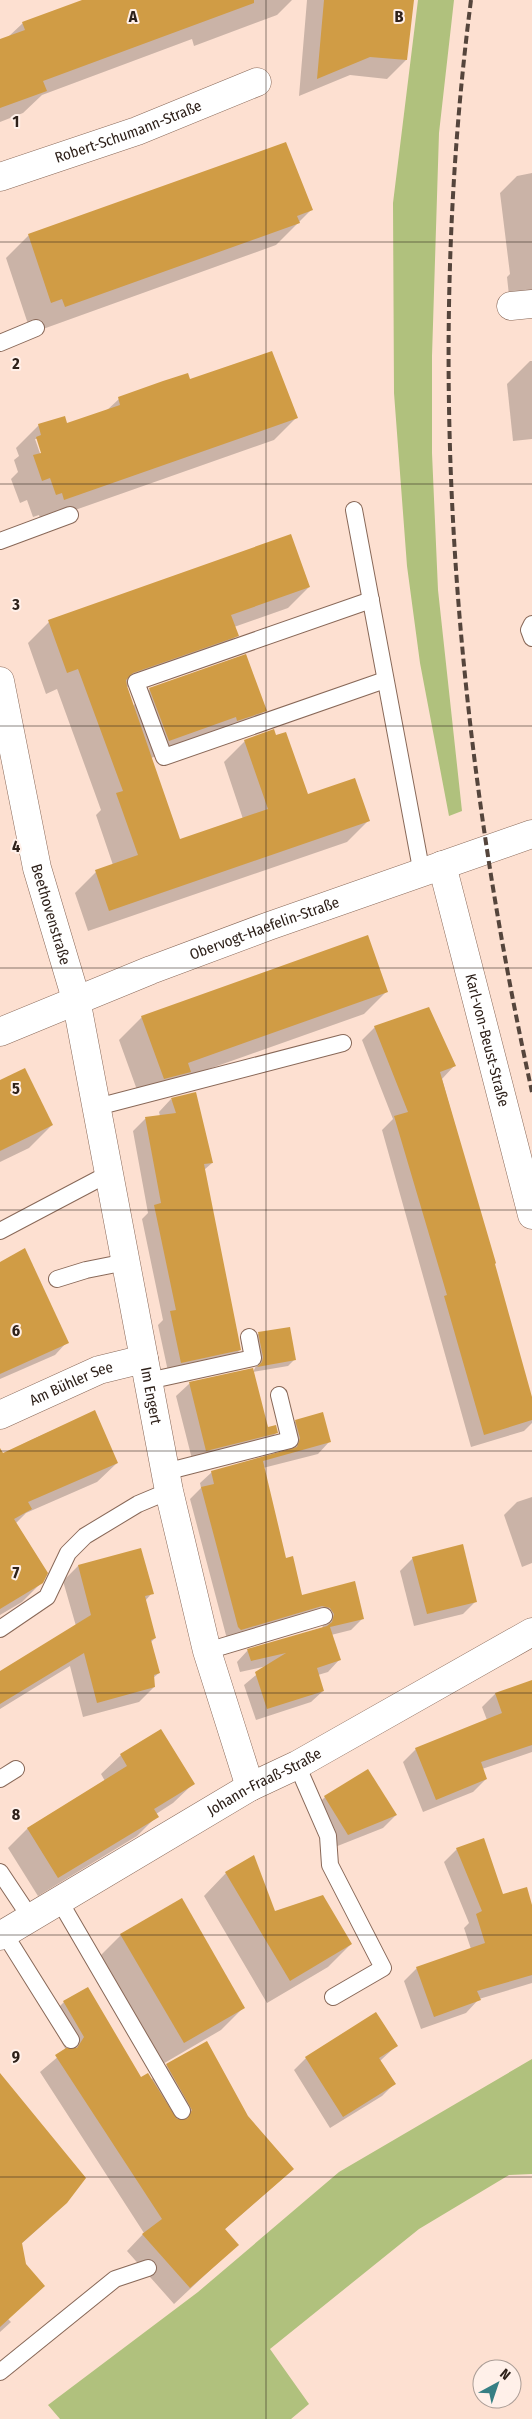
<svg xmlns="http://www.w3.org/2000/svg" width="532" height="2419" font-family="'Fira Sans Condensed',sans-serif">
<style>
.green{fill:#b0c17d}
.shadow{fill:#0003;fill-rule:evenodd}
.building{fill:#d09c45}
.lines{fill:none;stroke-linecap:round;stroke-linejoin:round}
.service-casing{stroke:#886858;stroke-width:18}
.minor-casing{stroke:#886858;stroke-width:29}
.service{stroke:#fff;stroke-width:16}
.minor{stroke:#fff;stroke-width:28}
.rail{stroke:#55453c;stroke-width:4;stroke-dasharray:8 4;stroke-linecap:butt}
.grid{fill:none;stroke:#2e211a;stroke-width:1;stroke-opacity:0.55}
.labels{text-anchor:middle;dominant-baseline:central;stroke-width:4;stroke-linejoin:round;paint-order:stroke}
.street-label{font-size:15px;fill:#2e211a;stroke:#fff0e9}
.grid-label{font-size:16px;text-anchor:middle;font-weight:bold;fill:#2e211a;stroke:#fff0e9;stroke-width:4;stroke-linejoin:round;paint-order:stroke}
</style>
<rect width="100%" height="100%" fill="#fde0d1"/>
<g class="green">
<polygon points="418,0 454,0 439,133 432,356 432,453 438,590 462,811 449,816 420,663 407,566 394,393 393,203"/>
<polygon points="532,2059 532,2174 509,2175 419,2229 270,2349 309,2404 291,2419 60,2419 48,2405 198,2292 339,2172"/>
</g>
<g class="shadow">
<polygon points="85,0 292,0 277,15 194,46 192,39 42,95 23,113 0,122 0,40 8,37 23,23"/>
<polygon points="307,0 413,0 406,60 387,79 350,75 299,96"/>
<polygon points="532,173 532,306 510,305 507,277 510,274 500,193 517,176"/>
<polygon points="311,210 276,245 43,329 40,320 28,324 6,258 29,235"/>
<polygon points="530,361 532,361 532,439 513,441 507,384"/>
<path d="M189 381 296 418 274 440 41 522 39 515 33 517 27 500 20 503 11 479 18 472 14 460 19 456 16 448 39 425H66L106 411 119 399ZM35 439H38L44 458 42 459Z"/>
<polygon points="309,587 288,608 234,627 237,635 216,656 127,687 133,706 150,689 265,710 248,727 219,733 151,758 179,841 243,819 224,762 245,741 307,796 368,821 347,842 88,931 75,893 96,872 113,865 96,815 101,810 57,689 46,694 28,643 49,622"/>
<polygon points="387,991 364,1014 183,1078 141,1101 119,1040 142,1017"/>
<polygon points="375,1027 454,1066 442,1079 532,1402 532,1423 524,1431 471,1447 382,1130 393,1119 362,1040"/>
<polygon points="0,1081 52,1125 29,1148 0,1162"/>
<polygon points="171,1099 212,1163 204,1170 240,1350 227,1363 169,1376 158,1325 163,1320 142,1219 148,1213 133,1131 145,1119 160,1116 159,1112"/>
<polygon points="0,1322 67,1342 55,1355 0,1379"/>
<polygon points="288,1328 294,1360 288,1366 253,1372 257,1364 252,1340 258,1334"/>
<polygon points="252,1370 267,1429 277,1432 264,1445 193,1463 176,1396 189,1384"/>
<polygon points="94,1412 117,1463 97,1482 26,1513 15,1524 42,1582 22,1602 0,1615 0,1456 31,1440"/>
<polygon points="296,1421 329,1442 318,1454 263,1468 285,1560 302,1596 363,1618 351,1630 331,1635 339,1660 328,1672 318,1675 323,1691 311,1702 256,1720 244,1685 267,1666 240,1672 237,1662 248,1650 322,1628 323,1626 319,1620 227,1639 190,1499 201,1488 200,1483 212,1472 289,1451 284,1432"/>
<polygon points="532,1497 532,1563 522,1567 504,1515 517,1502"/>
<polygon points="140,1550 152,1593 145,1601 155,1638 150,1643 159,1673 153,1678 154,1687 139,1702 83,1717 70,1666 0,1709 0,1673 76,1626 63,1581 78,1566"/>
<polygon points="413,1558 476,1601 463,1614 414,1626 400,1571"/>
<polygon points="532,1682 532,1752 482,1769 486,1779 473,1792 423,1812 403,1762 416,1749 487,1720 482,1707 495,1694"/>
<polygon points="121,1755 193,1784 173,1803 156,1814 157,1816 137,1836 38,1896 8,1848 28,1828 105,1781 101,1774"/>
<polygon points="368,1771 396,1815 383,1828 335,1847 312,1810 325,1797"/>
<polygon points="457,1849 503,1896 532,1909 532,1983 479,1999 466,2013 421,2029 404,1981 417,1968 471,1949 464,1928 469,1923 444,1862"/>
<polygon points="226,1873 275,1913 351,1944 328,1967 267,2003 204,1896"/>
<polygon points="121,1935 244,2007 221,2030 161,2065 99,1957"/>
<polygon points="87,1988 140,2079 151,2080 167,2065 247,2117 293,2169 224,2230 237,2245 174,2304 127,2251 144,2233 40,2072 66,2050 48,2018 64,2002"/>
<polygon points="396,2046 380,2061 394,2084 382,2096 330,2128 294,2070 306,2058"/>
<polygon points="0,2075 49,2219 21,2244 8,2319 11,2322 0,2332"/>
</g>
<g class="building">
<polygon points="82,0 254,0 254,3 43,81 47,91 0,108 0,39 25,30 22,22"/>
<polygon points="324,0 414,0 407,60 370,57 317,79"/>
<polygon points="286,142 313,210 297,216 300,223 65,307 62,299 51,303 28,234"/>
<polygon points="272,351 298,418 64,500 62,493 56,495 50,478 42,481 33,455 41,453 36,437 41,435 38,424 65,416 67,423 120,405 118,397 163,381 188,373 190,379"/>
<polygon points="291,534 310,587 231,615 239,636 133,673 126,680 127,686 180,839 268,809 244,740 274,729 276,735 286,732 308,794 355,778 370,821 109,911 95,870 138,855 116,793 123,791 78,669 67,673 48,620"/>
<polygon points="246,654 267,711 237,721 236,717 169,741 149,688"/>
<polygon points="368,935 388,992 188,1063 191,1072 164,1079 141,1016"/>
<polygon points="429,1007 456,1066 440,1072 496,1263 495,1264 532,1397 532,1420 484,1435 444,1296 447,1295 394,1116 408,1112 374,1026"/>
<polygon points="25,1068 53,1125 0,1151 0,1080"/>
<polygon points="196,1092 213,1163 204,1164 241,1350 181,1363 170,1311 176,1310 154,1205 161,1203 145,1117 176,1113 171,1098"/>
<polygon points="25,1248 69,1343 0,1374 0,1262"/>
<polygon points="290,1327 296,1360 257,1367 262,1362 263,1357 258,1332"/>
<polygon points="253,1368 268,1427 276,1425 278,1433 206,1451 189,1382"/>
<polygon points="95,1410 118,1463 28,1502 32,1509 14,1519 48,1573 43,1583 0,1609 0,1448 3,1453"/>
<polygon points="323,1412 331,1442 263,1461 286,1558 293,1556 302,1595 355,1581 364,1619 330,1627 341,1660 317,1668 324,1691 267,1709 255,1672 286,1653 251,1661 247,1649 327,1626 332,1622 334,1614 330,1608 322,1606 241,1630 238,1627 201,1487 214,1484 211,1471 297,1447 300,1438 295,1420"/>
<polygon points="463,1544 477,1602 427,1614 412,1557"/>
<polygon points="141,1548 154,1594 145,1596 156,1638 151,1640 160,1673 154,1675 155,1687 97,1703 84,1653 0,1704 0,1671 91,1615 78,1565"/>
<polygon points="532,1680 532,1745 481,1762 487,1779 436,1800 415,1748 502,1713 495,1693"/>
<polygon points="161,1729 195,1784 154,1809 159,1817 58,1878 27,1828 127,1766 120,1754"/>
<polygon points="368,1769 397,1815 348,1835 324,1796"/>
<polygon points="484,1838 503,1894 527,1887 532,1905 532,1975 477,1991 481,2000 434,2017 416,1967 485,1943 476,1914 482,1911 456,1848"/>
<polygon points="254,1855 275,1911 323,1895 352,1944 290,1981 225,1872"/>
<polygon points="182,1898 245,2008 184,2043 120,1934"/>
<polygon points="88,1987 141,2077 148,2073 177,2119 187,2119 192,2110 166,2064 207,2041 248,2116 294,2169 225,2229 239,2245 190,2288 142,2234 162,2219 55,2055 66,2048 77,2048 84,2037 63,2001"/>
<polygon points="376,2012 398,2046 379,2058 396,2084 343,2117 305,2057"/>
<polygon points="0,2073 86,2178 67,2203 22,2243 26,2264 45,2286 0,2327"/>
</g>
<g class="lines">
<g class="service-casing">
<g id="service">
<polyline points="0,343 36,328"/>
<polyline points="354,510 422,874"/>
<polyline points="0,541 70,515"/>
<polyline points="371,600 136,682 164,757 385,680"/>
<polyline points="532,624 529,630 532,638"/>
<polyline points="97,1107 343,1043"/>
<polyline points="0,1231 108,1174"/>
<polyline points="57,1279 86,1270 126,1262"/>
<polyline points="148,1381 253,1358 249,1337"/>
<polyline points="165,1472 290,1440 279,1395"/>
<polyline points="0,1629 47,1597 68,1553 85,1536 138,1504 169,1491"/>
<polyline points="207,1651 324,1616"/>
<polyline points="297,1765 328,1836 330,1865 383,1968 333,1997"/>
<polyline points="0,1779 16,1769"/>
<polyline points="0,1872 30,1917"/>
<polyline points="59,1900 182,2111"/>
<polyline points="4,1933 71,2040"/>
<polyline points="0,2372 115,2279 148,2268"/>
</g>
</g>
<g class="minor-casing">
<g id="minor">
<path id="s1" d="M0 177 137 131 257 82"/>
<polyline points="511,306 532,304"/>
<path id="s2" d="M0 681 37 868 76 999 169 1491 207 1651 250 1787"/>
<path id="s3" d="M442 865 532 1215"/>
<path id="s4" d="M0 1032 151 970 269 926 532 834"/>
<path id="s5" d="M0 1415 99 1370 144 1359"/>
<path id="s6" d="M0 1936 250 1787 297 1765 532 1632"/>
</g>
</g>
<use href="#service" class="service"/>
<use href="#minor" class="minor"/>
<path class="rail" d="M471 0C424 363 454 736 532 1092"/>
</g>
<path class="grid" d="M266 0V2419M0 242H532M0 484H532M0 726H532M0 968H532M0 1210H532M0 1451H532M0 1693H532M0 1935H532M0 2177H532"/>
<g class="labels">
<g class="street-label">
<text stroke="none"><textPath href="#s1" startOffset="136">Robert-Schumann-Straße</textPath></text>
<text stroke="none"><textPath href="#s2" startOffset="239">Beethovenstraße</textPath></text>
<text stroke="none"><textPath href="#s4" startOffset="284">Obervogt-Haefelin-Straße</textPath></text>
<text stroke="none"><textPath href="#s3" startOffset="181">Karl-von-Beust-Straße</textPath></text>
<text stroke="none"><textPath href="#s5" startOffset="78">Am Bühler See</textPath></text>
<text stroke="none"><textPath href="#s2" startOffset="731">Im Engert</textPath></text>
<text stroke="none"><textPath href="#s6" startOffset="306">Johann-Fraaß-Straße</textPath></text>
</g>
</g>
<g class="grid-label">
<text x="133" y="22">A</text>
<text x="399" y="22">B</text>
<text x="16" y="127">1</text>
<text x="16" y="369">2</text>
<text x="16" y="610">3</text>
<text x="16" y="852">4</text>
<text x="16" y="1094">5</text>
<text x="16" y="1336">6</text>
<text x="16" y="1578">7</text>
<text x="16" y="1820">8</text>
<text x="16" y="2062">9</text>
</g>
<g transform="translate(497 2384) rotate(40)"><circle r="24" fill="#fff0e9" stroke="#ab9d96"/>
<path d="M0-4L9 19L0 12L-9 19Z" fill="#367f84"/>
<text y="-8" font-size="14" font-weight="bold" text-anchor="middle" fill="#2e211a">N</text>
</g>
</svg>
